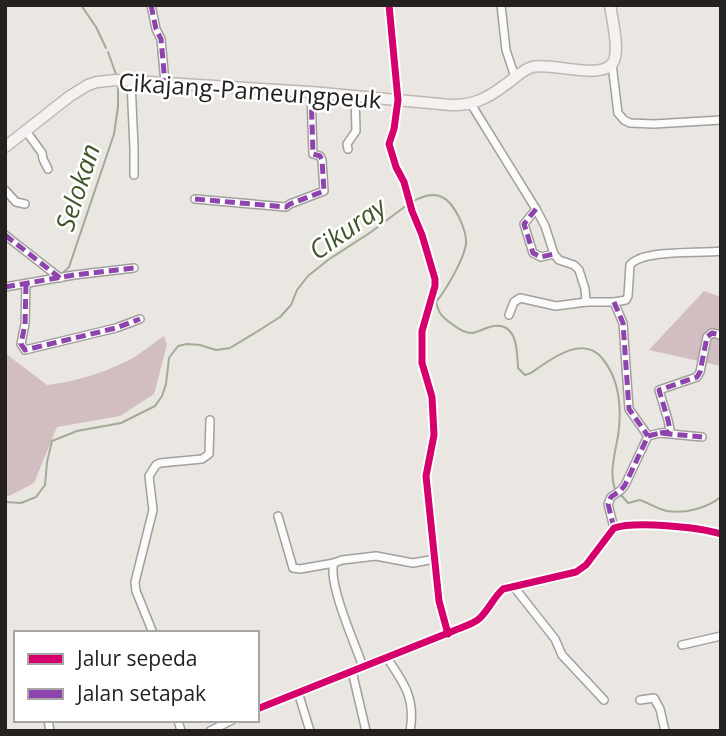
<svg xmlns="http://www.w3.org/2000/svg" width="726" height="736" font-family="'Open Sans',sans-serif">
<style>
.forest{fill:#d2bdc0}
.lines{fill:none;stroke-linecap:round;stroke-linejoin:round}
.stream{stroke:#a2ab96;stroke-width:2}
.minor-casing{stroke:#a29f9c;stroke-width:10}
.major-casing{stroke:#c0b6b3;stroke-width:13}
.minor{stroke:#fcfbfb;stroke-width:7}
.major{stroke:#f5f1f0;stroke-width:10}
.quiet{stroke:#8e44ad;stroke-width:5;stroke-dasharray:10 5;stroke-linecap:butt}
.cycleway-casing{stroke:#fff;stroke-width:11}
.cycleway{stroke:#d6006c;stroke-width:7}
.labels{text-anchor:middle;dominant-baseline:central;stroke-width:5;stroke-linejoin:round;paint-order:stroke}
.street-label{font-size:24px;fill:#24211e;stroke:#fff}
.water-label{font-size:26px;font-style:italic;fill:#41572a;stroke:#fff}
</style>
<rect width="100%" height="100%" fill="#eae6e2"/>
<g class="forest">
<polygon points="704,291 721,297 721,366 649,350"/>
<path d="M164 336 167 345 154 394 120 416 57 427 34 483 9 496 5 495V353L47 385C74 382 103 373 127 361 140 355 152 344 164 336Z"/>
</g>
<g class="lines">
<g class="stream">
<polyline points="81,5 96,27 106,48"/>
<polyline points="108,52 117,77"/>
<path d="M412 202C421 197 432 192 442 197 455 203 467 231 466 244 464 259 446 290 436 302 439 314 442 317 452 324 457 328 465 333 472 333 479 332 486 327 494 326 518 323 517 352 518 368L525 375 531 373C550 360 582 334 602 358 620 379 622 410 618 436 615 453 609 473 615 490"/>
<polyline points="59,274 63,273 69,267 114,134 118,107 118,83"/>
<path d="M618 494 622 496 628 503 640 500C648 503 658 509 667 511 685 514 707 508 721 497"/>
<polyline points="5,502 21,503 36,497 45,485 47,462 52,441 77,431 121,423 155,406 162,396 166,384 169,358 178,346 187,344 200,345 216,350 230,348 258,331 280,317 291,305 297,290 308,276 328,260 371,232 407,205"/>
</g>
<g class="minor-casing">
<g id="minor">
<polyline points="151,5 156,29 161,39 165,83"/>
<polyline points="389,5 398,100 394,129 389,144 396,167 404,182 412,211 422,235 435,279 435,286 422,331 422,363 432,397 434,435 426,476 439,601 448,634"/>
<polyline points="501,5 506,50 515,77"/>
<polyline points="612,64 618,113 624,120 630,123 654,124 721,120"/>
<polyline points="131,81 134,148 134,175"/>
<path d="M471 104 536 209 545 226 554 254 559 260 574 265 579 270 585 289 586 302H614L626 300 628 296 630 265C643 249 700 254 721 251"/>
<polyline points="26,131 42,153 43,159 48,169"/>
<polyline points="348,149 347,144 356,131 355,96"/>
<polyline points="5,190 16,202 25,204"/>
<polyline points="195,199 286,207 290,204 324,191 322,160 320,156 313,154 311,92"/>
<polyline points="536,209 524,224 533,253 541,257 554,254"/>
<polyline points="5,235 60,278"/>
<polyline points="26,284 25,324 21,344 25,350 116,328 140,319"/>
<polyline points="5,287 74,275 134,268"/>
<polyline points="614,302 623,323 629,409 648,436"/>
<polyline points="509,315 514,302 520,298 556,306 586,302"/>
<polyline points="663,433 668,432 670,430 668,420 659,390 697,377 700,372 707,337 712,333 721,335"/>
<polyline points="278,516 293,568 300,569 334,563"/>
<polyline points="614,528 608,504 611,497 621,490 625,485 648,436 660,433 702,437"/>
<polyline points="514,587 555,639 562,655 604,700"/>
<polyline points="153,633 136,591 135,582 153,510 149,476 156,465 160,463 202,459 209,454 210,420"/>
<polyline points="682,645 721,636"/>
<path d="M387 658C404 683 416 699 410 731"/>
<path d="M363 667C356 646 327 582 334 563L342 560 376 556 413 563 435 559"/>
<polyline points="352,671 366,731"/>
<polyline points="298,692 310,731"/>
<polyline points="640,700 654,698 660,709 665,731"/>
<path d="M257 709 453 631C462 627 474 624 480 618 489 609 494 597 503 589L576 572 586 565 614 528C635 521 698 527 721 534"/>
<polyline points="48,720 50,731"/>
<polyline points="178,720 181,731"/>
<polyline points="210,731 232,720"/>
</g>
</g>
<g class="major-casing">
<path id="major" d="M5 147 70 96 88 85 97 82 116 80 311 92 451 105C472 106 488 98 505 85 514 79 522 70 532 67 552 62 598 80 612 64 621 53 612 19 610 5"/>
</g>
<use href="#minor" class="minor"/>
<use href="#major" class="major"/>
<g class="quiet">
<polyline points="151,5 156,29 161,39 165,83"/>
<polyline points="195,199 286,207 290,204 324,191 322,160 320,156 313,154 311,92"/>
<polyline points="536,209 524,224 533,253 541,257 554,254"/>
<polyline points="5,235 60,278"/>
<polyline points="26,284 25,324 21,344 25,350 116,328 140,319"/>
<polyline points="5,287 74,275 134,268"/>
<polyline points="614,302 623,323 629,409 648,436"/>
<polyline points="660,433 668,432 670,430 668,420 659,390 697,377 700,372 707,337 712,333 721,335"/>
<polyline points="614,528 608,504 611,497 621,490 625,485 648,436 660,433 702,437"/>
</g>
<g class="cycleway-casing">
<g id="cycleway">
<polyline points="389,5 398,100 394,129 389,144 396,167 404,182 412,211 422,235 435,279 435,286 422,331 422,363 432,397 434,435 426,476 439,601 448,634"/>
<path d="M257 709 453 631C462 627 474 624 480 618 489 609 494 597 503 589L576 572 586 565 614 528C635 521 698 527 721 534"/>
</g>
</g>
<use href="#cycleway" class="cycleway"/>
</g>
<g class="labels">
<g class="street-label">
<text transform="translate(250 90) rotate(4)">Cikajang-Pameungpeuk</text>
</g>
<g class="water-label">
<text transform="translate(77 187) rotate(-72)">Selokan</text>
<text transform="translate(347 228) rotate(-35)">Cikuray</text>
</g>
</g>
<rect width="726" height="736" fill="none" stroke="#24211e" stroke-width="14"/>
<rect x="14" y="631" width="245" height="91" fill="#ffffff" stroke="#a7a6a5" stroke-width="2"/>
<rect x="28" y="654" width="35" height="10" fill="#d6006c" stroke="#a7a6a5" stroke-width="2"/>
<text x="77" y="666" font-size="21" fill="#24211e">Jalur sepeda</text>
<rect x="28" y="689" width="35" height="10" fill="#8e44ad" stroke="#a7a6a5" stroke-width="2"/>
<text x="77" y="701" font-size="21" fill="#24211e">Jalan setapak</text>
</svg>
